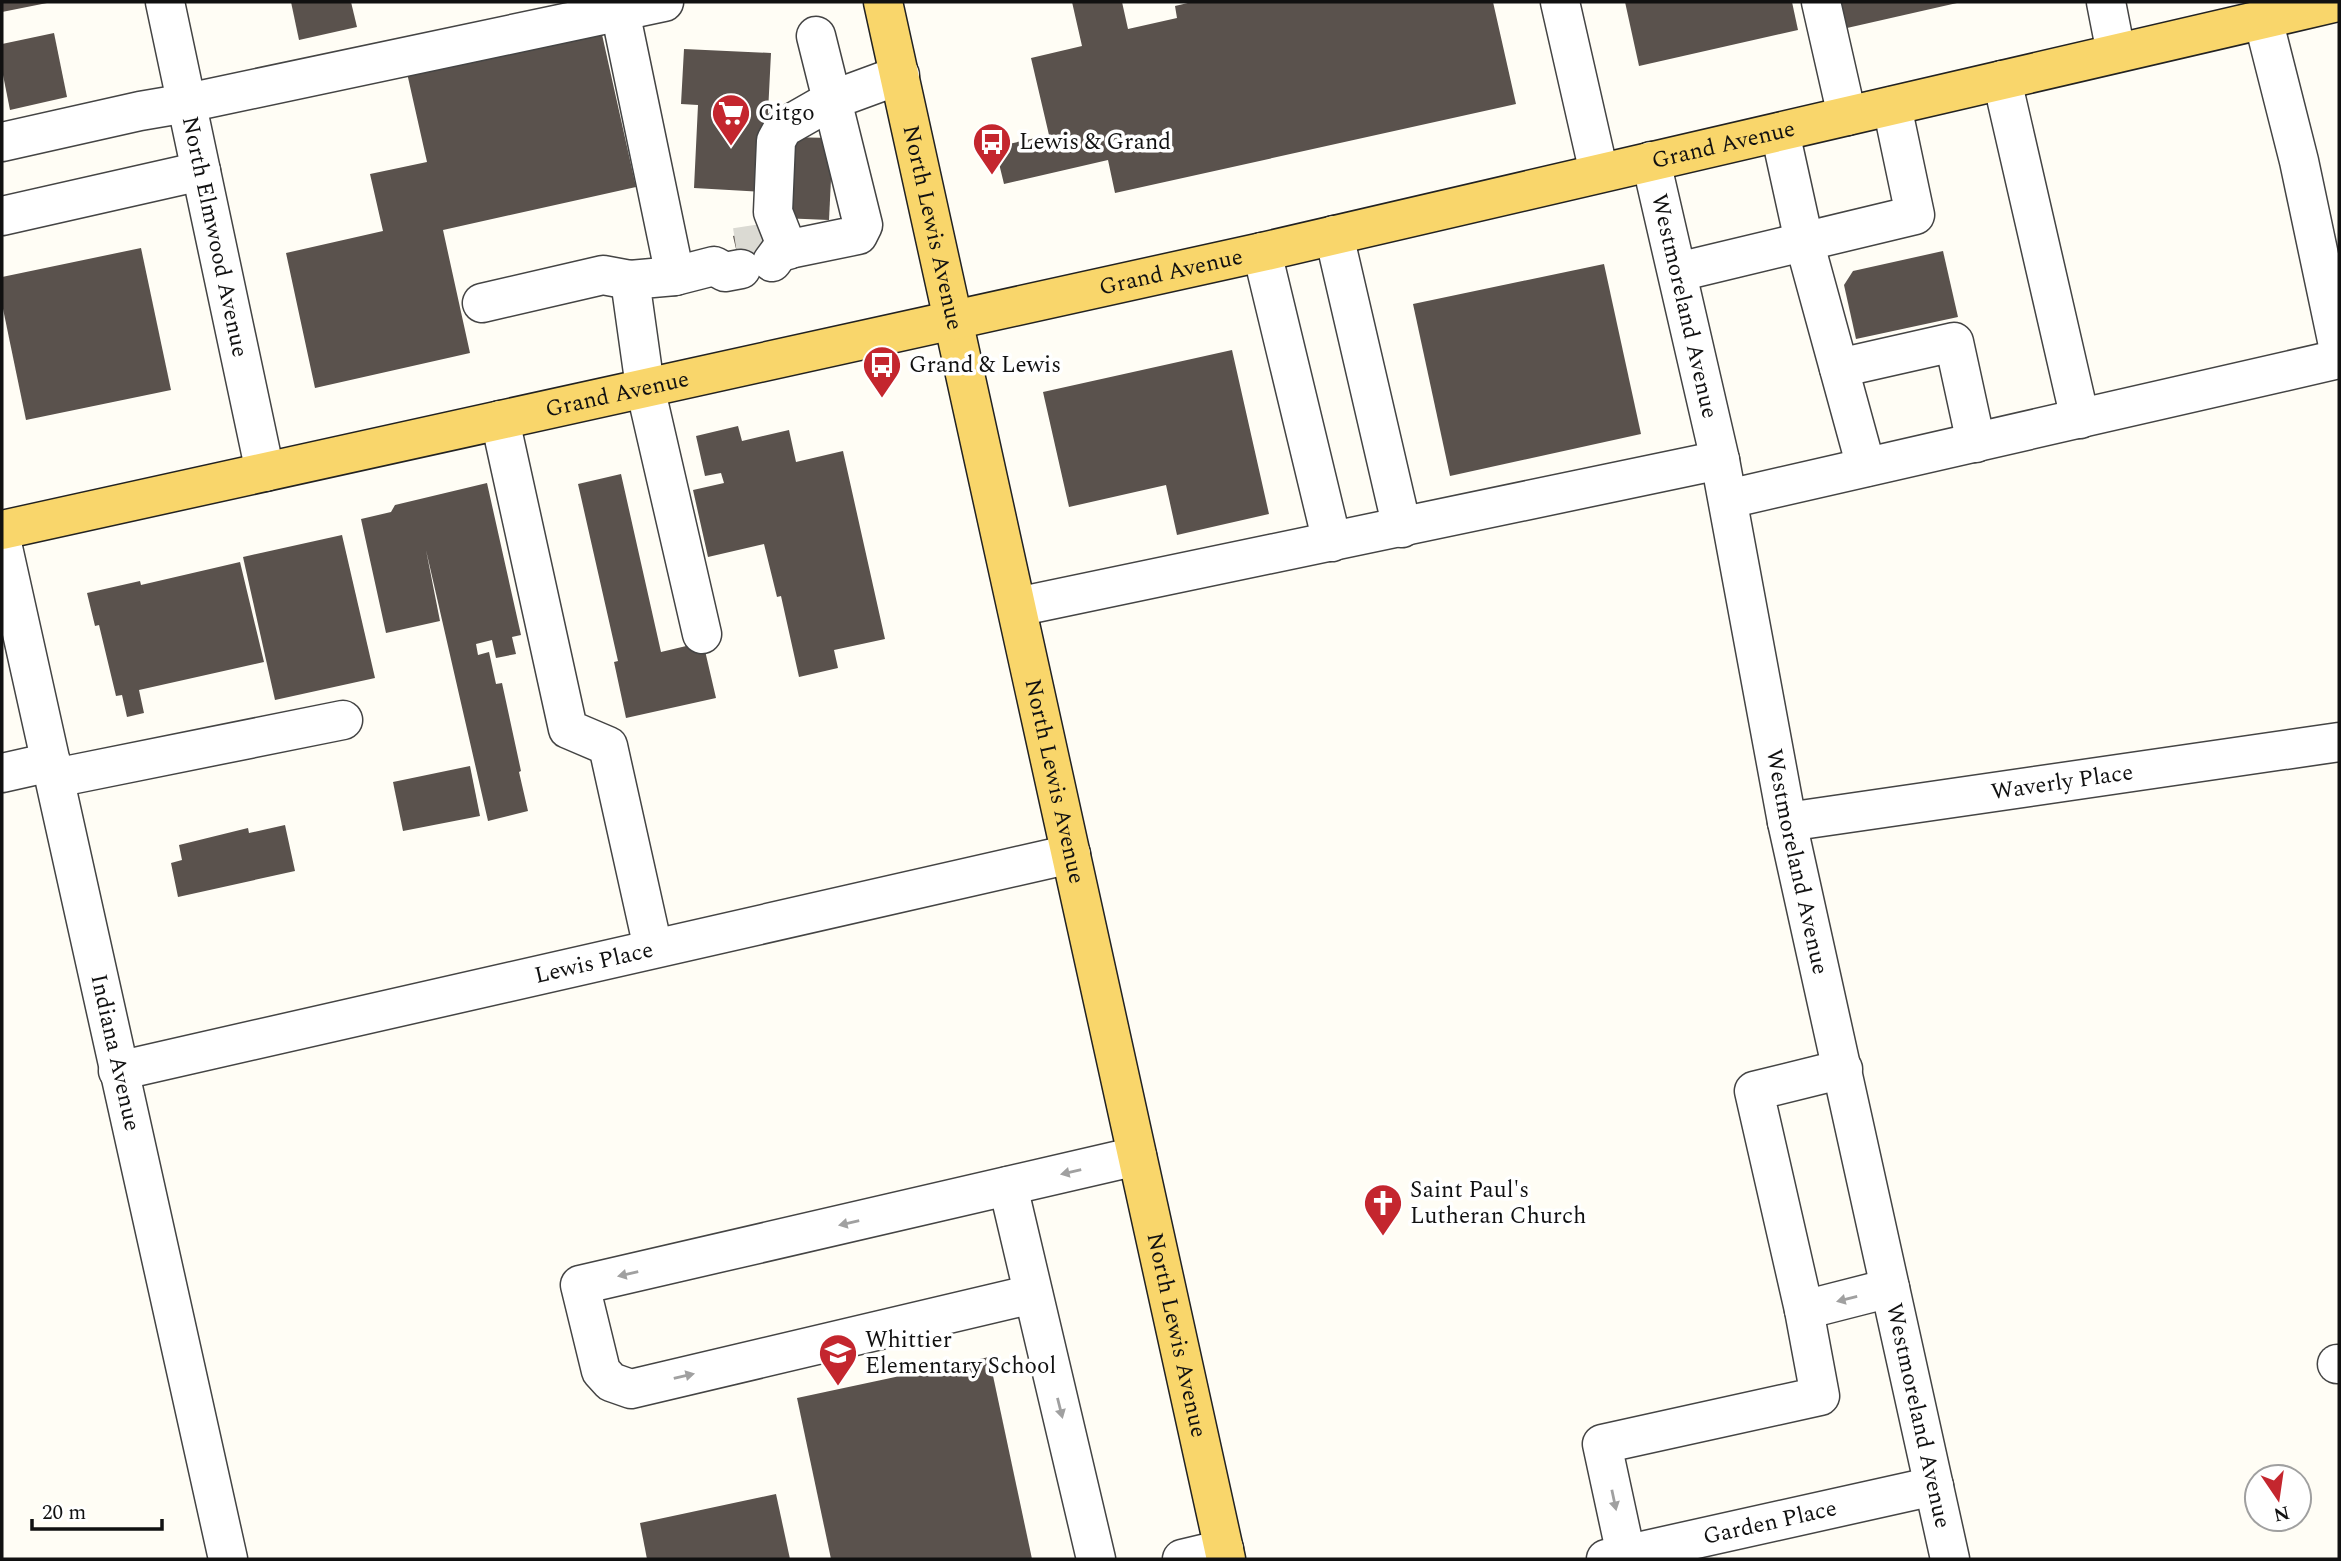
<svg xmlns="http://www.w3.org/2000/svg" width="2341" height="1561" font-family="Spectral,serif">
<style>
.building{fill:#5a524d}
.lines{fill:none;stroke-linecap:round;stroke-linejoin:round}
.minor-tunnel{stroke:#dbdad3;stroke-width:38;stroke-dasharray:38 19;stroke-linecap:butt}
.minor-casing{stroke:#444;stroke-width:41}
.major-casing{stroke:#222;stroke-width:41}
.minor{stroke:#fff;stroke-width:38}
.major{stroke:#f9d66b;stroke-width:38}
.oneway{fill:#a0a0a0}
.labels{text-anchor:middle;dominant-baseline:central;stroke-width:7;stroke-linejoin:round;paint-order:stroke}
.poi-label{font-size:23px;fill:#111;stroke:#fff;text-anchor:start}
.street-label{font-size:23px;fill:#111;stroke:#fff}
</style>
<rect width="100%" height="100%" fill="#fffdf5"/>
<g class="building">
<polygon points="2,2 47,2 47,3 2,12"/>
<polygon points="291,2 351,2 357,27 299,40"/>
<polygon points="1072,2 1122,2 1128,29 1177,18 1175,6 1192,2 1493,2 1516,104 1115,193 1108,160 1004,184 995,147 1049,135 1031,58 1082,46"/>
<polygon points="1625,2 1792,2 1798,30 1639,66"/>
<polygon points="1841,2 1957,2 1957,3 1847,28"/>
<polygon points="601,30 636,187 443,230 470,353 315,388 286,253 383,231 370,174 427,162 407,73"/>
<polygon points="54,33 67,97 10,110 2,70 2,44"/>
<polygon points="684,49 771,53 764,192 694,188 698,105 681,104"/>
<polygon points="784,137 833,138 829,220 781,218"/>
<polygon points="764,228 775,272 743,279 733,236"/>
<polygon points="141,248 171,390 26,420 2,304 2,277"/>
<polygon points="1943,251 1958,317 1856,339 1844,285 1853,271"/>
<polygon points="1604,264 1641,434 1450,476 1413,304"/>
<polygon points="1232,350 1269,514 1177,535 1166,485 1069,507 1043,392"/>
<polygon points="738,426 742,441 789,430 796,462 843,451 885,639 834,650 838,668 799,677 781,596 777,597 764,544 708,557 693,490 724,483 721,473 705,476 696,436"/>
<polygon points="621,474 661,652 703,642 716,698 626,718 614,662 618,661 578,484"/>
<polygon points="487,483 521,635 512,637 516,654 496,658 492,640 476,644 478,655 489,652 496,684 502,683 521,771 519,772 528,811 488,821 426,550 440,621 386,633 361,519 391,512 395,505"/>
<polygon points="342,535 375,678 275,700 243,557"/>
<polygon points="240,562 264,662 139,690 144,713 127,717 122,695 116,696 99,625 95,626 87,593 140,581 141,585"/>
<polygon points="470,766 480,816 403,831 393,782"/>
<polygon points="285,825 295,871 178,897 171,863 182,860 179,845 248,828 249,833"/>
<polygon points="989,1357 1032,1559 831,1559 797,1398"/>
<polygon points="776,1494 790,1559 647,1559 640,1523"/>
</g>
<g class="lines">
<polyline class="minor-tunnel" points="736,247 768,242"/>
<g class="minor-casing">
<g id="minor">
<path id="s1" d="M165 2 265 472"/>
<polyline points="1560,2 1599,173"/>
<polyline points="1821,2 1847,116"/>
<polyline points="2106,2 2116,53"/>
<polyline points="620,11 675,276"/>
<polyline points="2263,19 2299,161 2339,350"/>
<polyline points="2002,80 2080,419"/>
<polyline points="1780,132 1804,241 1866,467"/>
<polyline points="2,142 140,111 187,103 664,2"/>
<path id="s2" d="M1651 161 1720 460 1787 822 1950 1559"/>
<polyline points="2,216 201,171"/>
<polyline points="1334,235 1402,528"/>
<polyline points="788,250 773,212 776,141 783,128 832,100 816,36"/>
<polyline points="1262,252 1332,542"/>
<polyline points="772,262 780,251 858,235 863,225 832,100 900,75"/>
<polyline points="1678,272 1915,215 1892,106"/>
<polyline points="482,303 603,275 630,280"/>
<polyline points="1839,368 1954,342 1976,443"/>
<polyline points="500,420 568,729 608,746 653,948"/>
<polyline points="1728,499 2339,359"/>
<path id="s3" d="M2 543 228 1559"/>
<polyline points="1017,607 1720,460"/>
<polyline points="702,634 645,387 630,280 675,276 714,266 725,272 741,269"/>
<polyline points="2,773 51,762"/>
<polyline points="55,778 343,720"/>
<path id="s4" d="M1787 822 2339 742"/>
<path id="s5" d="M118 1071 1071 854"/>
<polyline points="1008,1186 1096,1559"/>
<polyline points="1033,1294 631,1389 611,1382 601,1371 580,1285 1137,1156"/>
<polyline points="1804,1310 1890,1288"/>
<polyline points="2337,1364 2339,1364"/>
<polyline points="1626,1555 1602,1444 1820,1396 1804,1310 1754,1091 1843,1069"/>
<polyline points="1182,1559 1224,1549"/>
<path id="s6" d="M1606 1559 1934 1486"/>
</g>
</g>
<g class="major-casing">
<g id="major">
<path id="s7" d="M883 2 1226 1559"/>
<path id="s8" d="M2 530 1262 252 2338 2"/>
</g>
</g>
<use href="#minor" class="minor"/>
<use href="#major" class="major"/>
</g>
<defs><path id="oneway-solid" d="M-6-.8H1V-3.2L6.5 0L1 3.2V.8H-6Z" transform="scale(1.75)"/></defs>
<g class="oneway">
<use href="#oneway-solid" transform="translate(1071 1172) rotate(167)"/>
<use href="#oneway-solid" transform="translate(849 1223) rotate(167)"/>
<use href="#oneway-solid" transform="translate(628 1274) rotate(167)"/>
<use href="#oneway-solid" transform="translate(1847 1299) rotate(166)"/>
<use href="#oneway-solid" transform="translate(684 1376) rotate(-13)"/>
<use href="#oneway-solid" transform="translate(1060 1408) rotate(76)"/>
<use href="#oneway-solid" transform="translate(1614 1500) rotate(78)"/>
</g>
<defs>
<g id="supermarket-pin" transform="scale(2.0125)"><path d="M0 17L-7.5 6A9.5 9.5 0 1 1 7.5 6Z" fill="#c4262e" stroke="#fff"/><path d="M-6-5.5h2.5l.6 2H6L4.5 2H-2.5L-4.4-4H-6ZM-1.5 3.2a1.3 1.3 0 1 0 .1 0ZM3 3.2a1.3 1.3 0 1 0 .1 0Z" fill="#fff"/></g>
<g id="bus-pin" transform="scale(2.0125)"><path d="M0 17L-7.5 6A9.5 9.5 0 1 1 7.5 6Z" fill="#c4262e" stroke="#fff"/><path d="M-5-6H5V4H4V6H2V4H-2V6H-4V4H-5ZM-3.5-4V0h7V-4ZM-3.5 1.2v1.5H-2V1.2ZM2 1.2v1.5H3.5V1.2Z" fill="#fff"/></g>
<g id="church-pin" transform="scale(2.0125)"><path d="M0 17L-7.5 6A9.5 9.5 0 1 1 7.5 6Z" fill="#c4262e" stroke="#fff"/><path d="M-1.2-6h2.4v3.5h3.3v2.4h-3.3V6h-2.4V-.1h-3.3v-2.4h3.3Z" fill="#fff"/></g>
<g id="school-pin" transform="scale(2.0125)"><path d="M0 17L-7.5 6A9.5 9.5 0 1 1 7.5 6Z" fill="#c4262e" stroke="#fff"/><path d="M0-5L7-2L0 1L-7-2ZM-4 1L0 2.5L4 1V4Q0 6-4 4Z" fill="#fff"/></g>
</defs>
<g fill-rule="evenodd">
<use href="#supermarket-pin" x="731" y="113"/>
<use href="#bus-pin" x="992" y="142"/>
<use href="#bus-pin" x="882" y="365"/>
<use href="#church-pin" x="1383" y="1203"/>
<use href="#school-pin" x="838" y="1353"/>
</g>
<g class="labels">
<g class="poi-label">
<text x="758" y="113">Citgo</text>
<text x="1019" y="142">Lewis &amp; Grand</text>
<text x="909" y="365">Grand &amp; Lewis</text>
<text x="1410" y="1190">Saint Paul's<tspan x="1410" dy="26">Lutheran Church</tspan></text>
<text x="865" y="1340">Whittier<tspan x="865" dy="26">Elementary School</tspan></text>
</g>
<g class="street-label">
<text stroke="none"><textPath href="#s8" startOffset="1764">Grand Avenue</textPath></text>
<text stroke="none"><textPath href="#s7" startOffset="231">North Lewis Avenue</textPath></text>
<text stroke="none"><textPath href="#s1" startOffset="240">North Elmwood Avenue</textPath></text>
<text stroke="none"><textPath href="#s8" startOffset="1197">Grand Avenue</textPath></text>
<text stroke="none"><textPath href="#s2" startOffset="149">Westmoreland Avenue</textPath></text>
<text stroke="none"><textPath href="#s8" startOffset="630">Grand Avenue</textPath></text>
<text stroke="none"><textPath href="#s7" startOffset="798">North Lewis Avenue</textPath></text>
<text stroke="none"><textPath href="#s4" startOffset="278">Waverly Place</textPath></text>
<text stroke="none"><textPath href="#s2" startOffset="716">Westmoreland Avenue</textPath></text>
<text stroke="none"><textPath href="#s5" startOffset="488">Lewis Place</textPath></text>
<text stroke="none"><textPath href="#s3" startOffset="522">Indiana Avenue</textPath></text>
<text stroke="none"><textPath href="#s7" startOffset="1365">North Lewis Avenue</textPath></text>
<text stroke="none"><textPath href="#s2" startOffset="1283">Westmoreland Avenue</textPath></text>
<text stroke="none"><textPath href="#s6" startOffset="168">Garden Place</textPath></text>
</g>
</g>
<rect width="2341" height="1561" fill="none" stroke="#111111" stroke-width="7"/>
<g transform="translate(2278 1498) rotate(167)"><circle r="33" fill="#ffffff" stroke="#a0a0a0" stroke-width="2"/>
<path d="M0-5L12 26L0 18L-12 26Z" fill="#c4262e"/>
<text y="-10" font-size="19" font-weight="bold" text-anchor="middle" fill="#111111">N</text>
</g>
<path d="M32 1519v10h130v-10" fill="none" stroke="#111111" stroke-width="3.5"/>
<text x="42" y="1519" font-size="21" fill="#111111" stroke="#ffffff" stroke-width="5" paint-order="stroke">20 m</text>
</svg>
